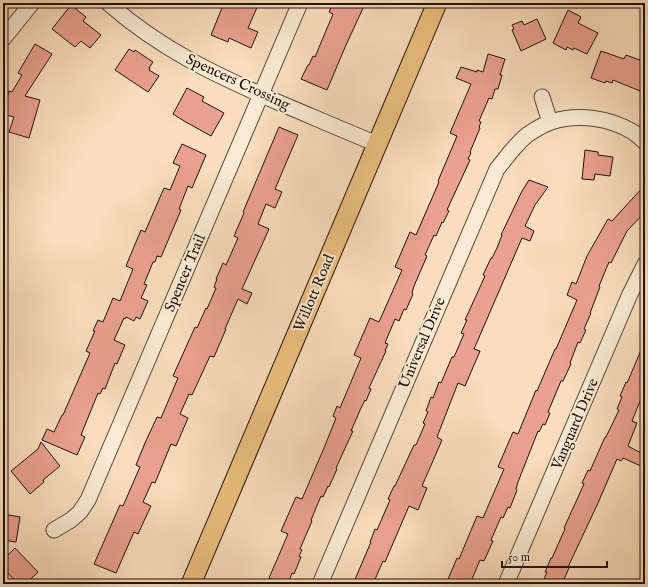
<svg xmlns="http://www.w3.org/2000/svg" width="648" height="587" font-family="'IM FELL English',serif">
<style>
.building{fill:#eaa18f;stroke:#21120a}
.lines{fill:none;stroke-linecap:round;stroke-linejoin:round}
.minor-casing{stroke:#574536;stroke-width:17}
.major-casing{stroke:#21120a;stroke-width:21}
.minor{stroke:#faead3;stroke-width:15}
.major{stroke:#ecbf7e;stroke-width:19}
.labels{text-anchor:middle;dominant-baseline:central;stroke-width:4;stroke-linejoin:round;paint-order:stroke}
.street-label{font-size:15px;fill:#21120a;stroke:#faead3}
</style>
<rect width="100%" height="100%" fill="#f8debc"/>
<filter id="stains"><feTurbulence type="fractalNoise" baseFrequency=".005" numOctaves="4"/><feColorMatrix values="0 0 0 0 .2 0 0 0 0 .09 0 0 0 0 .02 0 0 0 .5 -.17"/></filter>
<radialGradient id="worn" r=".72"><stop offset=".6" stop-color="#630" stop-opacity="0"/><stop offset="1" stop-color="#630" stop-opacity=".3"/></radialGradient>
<g class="building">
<polygon points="224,3 259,3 248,28 258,32 251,48 229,38 228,42 211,35"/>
<polygon points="333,3 358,3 364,6 346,45 327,90 301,79 308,65 309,65 313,56 315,57 333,14 329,12"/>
<polygon points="71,5 86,17 83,21 101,35 90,48 81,41 75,47 52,29"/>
<polygon points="568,10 581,17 578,23 598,33 587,54 574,48 573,50 567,47 566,50 553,43"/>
<polygon points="537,19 546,39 521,51 512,30 514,29 512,25 522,21 524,25"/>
<polygon points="35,44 52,54 25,96 40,100 29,138 9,132 14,117 3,114 3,111 9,91 12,92 22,75 18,73"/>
<polygon points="129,49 134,52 135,50 153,62 149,68 150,68 149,70 159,76 148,92 115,70"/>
<polygon points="601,51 624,59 626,55 645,62 645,93 613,80 612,83 606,81 605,83 591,78"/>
<polygon points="488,54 505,59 500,75 502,75 498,89 495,89 492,99 489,98 479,121 481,122 479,127 480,128 470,152 471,153 468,159 470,160 447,210 449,211 443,223 442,222 436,236 434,235 425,255 427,256 414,286 412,293 413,294 406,310 404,309 399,321 395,319 385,343 388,344 385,351 386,351 369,388 371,389 366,401 365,400 361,408 351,431 353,431 336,468 337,469 329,487 328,486 323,497 321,496 311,520 312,521 300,549 302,550 299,556 301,557 294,574 292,573 288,584 282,584 269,578 288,534 281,531 296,497 302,499 324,448 336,418 333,416 337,406 340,408 361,358 354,355 370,318 379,322 402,270 395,267 410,232 416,235 439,182 438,181 457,136 450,133 471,84 456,78 461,67 477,72 477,70 483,72"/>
<polygon points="187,88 204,97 202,101 224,113 211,136 184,121 173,114"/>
<polygon points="279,127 298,135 275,189 282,192 275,208 266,204 258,224 269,229 242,289 252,293 247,304 238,299 225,329 226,329 214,357 210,356 192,395 189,394 180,414 188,418 176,446 171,444 155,483 152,482 143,502 151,506 138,534 134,532 116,573 94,564 120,505 123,506 140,467 136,465 145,443 157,417 161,418 178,378 173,376 195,327 197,328 206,308 207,309 216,288 214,287 217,279 216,279 223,263 226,265 238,238 234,236 244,213 243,212"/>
<polygon points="182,144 206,155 192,188 188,186 179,209 181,210 161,257 157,256 155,262 153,262 144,284 147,285 141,298 148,301 140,319 136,317 134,321 126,317 125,319 124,318 114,340 125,345 117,364 115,363 105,389 103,388 100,394 98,393 81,435 85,437 77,455 42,440 47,429 54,432 62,415 63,415 90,353 86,351 95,331 93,331 98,320 103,322 113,298 120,301 133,269 126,266 141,230 145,232 164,188 170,190 180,166 173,163"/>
<polygon points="585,150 598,152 598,155 613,157 610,176 595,174 594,180 582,179"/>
<polygon points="529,180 548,187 535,205 525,226 534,231 530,241 522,238 474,349 480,351 465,386 458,383 437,437 442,440 422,486 427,488 418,510 409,506 385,562 383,561 373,584 353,584 371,542 370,542 375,529 377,530 390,500 388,499 394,486 395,486 414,445 416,445 425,424 423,423 428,412 426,411 431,397 433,398 439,382 441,383 452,357 454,357 464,334 461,333 467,320 465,320 485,276 483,275 491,258 492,258 497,248 502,235 501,235 522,191"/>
<polygon points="645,185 645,212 627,231 611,263 609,262 599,286 600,287 590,313 591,313 584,329 586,330 580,343 578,342 570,363 571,364 563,381 561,381 548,412 550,413 545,425 543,424 539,432 538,431 518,482 516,489 517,490 510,508 508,507 503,518 501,517 491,540 493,541 484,561 480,560 470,584 446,584 457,558 459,559 477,516 483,518 504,469 498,467 513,432 518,434 536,390 537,391 555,349 556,349 577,300 567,295 572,282 576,284 587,256 608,219 612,221"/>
<polygon points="645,341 645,389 632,421 637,423 628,446 645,455 645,458 641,466 623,458 621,461 617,459 598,503 568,567 569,568 562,584 542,584 547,572 545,572 551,558 552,558 565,529 564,528 584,484 582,483 588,470 590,471 605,437 606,437 619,410 617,409 622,397 620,396 626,382 627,383"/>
<polygon points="41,442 60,466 43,480 44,482 30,494 11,471 38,449"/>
<polygon points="3,514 20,517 16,542 3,540"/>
<polygon points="15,548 38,572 26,584 18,584 3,568 3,560"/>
</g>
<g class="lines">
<g class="minor-casing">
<g id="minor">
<path d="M108 3C161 50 218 76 282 104 313 117 345 131 377 144"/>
<polyline points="3,39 32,3"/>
<polyline points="542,97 550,122"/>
<polyline points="54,530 71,520 80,512 88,500 300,3"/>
<path d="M320 584 497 169C506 158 515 145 527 135 533 131 544 124 551 122 578 113 610 118 633 132 638 135 641 139 645 142"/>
<polyline points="506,584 630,294 645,264"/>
</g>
</g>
<g class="major-casing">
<polyline id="major" points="191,584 437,3"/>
</g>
<use href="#minor" class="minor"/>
<use href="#major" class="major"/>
</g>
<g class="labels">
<g class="street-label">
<text transform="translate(238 82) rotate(25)">Spencers Crossing</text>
<text transform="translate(185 273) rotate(-67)">Spencer Trail</text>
<text transform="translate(314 293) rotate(-67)">Willott Road</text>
<text transform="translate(422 343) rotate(-67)">Universal Drive</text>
<text transform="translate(575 424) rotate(-67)">Vanguard Drive</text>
</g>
</g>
<rect width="648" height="587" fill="none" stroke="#f8debc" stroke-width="16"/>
<rect x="4" y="4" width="640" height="579" fill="none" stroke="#21120a" stroke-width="2"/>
<rect x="8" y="8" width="632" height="571" fill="none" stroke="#21120a"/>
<path d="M502 561v6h105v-6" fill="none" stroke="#21120a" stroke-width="2"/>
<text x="508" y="561" font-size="12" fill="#21120a" stroke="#faead3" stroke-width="3" paint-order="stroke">50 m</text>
<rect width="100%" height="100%" filter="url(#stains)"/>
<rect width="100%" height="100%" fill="url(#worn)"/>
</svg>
